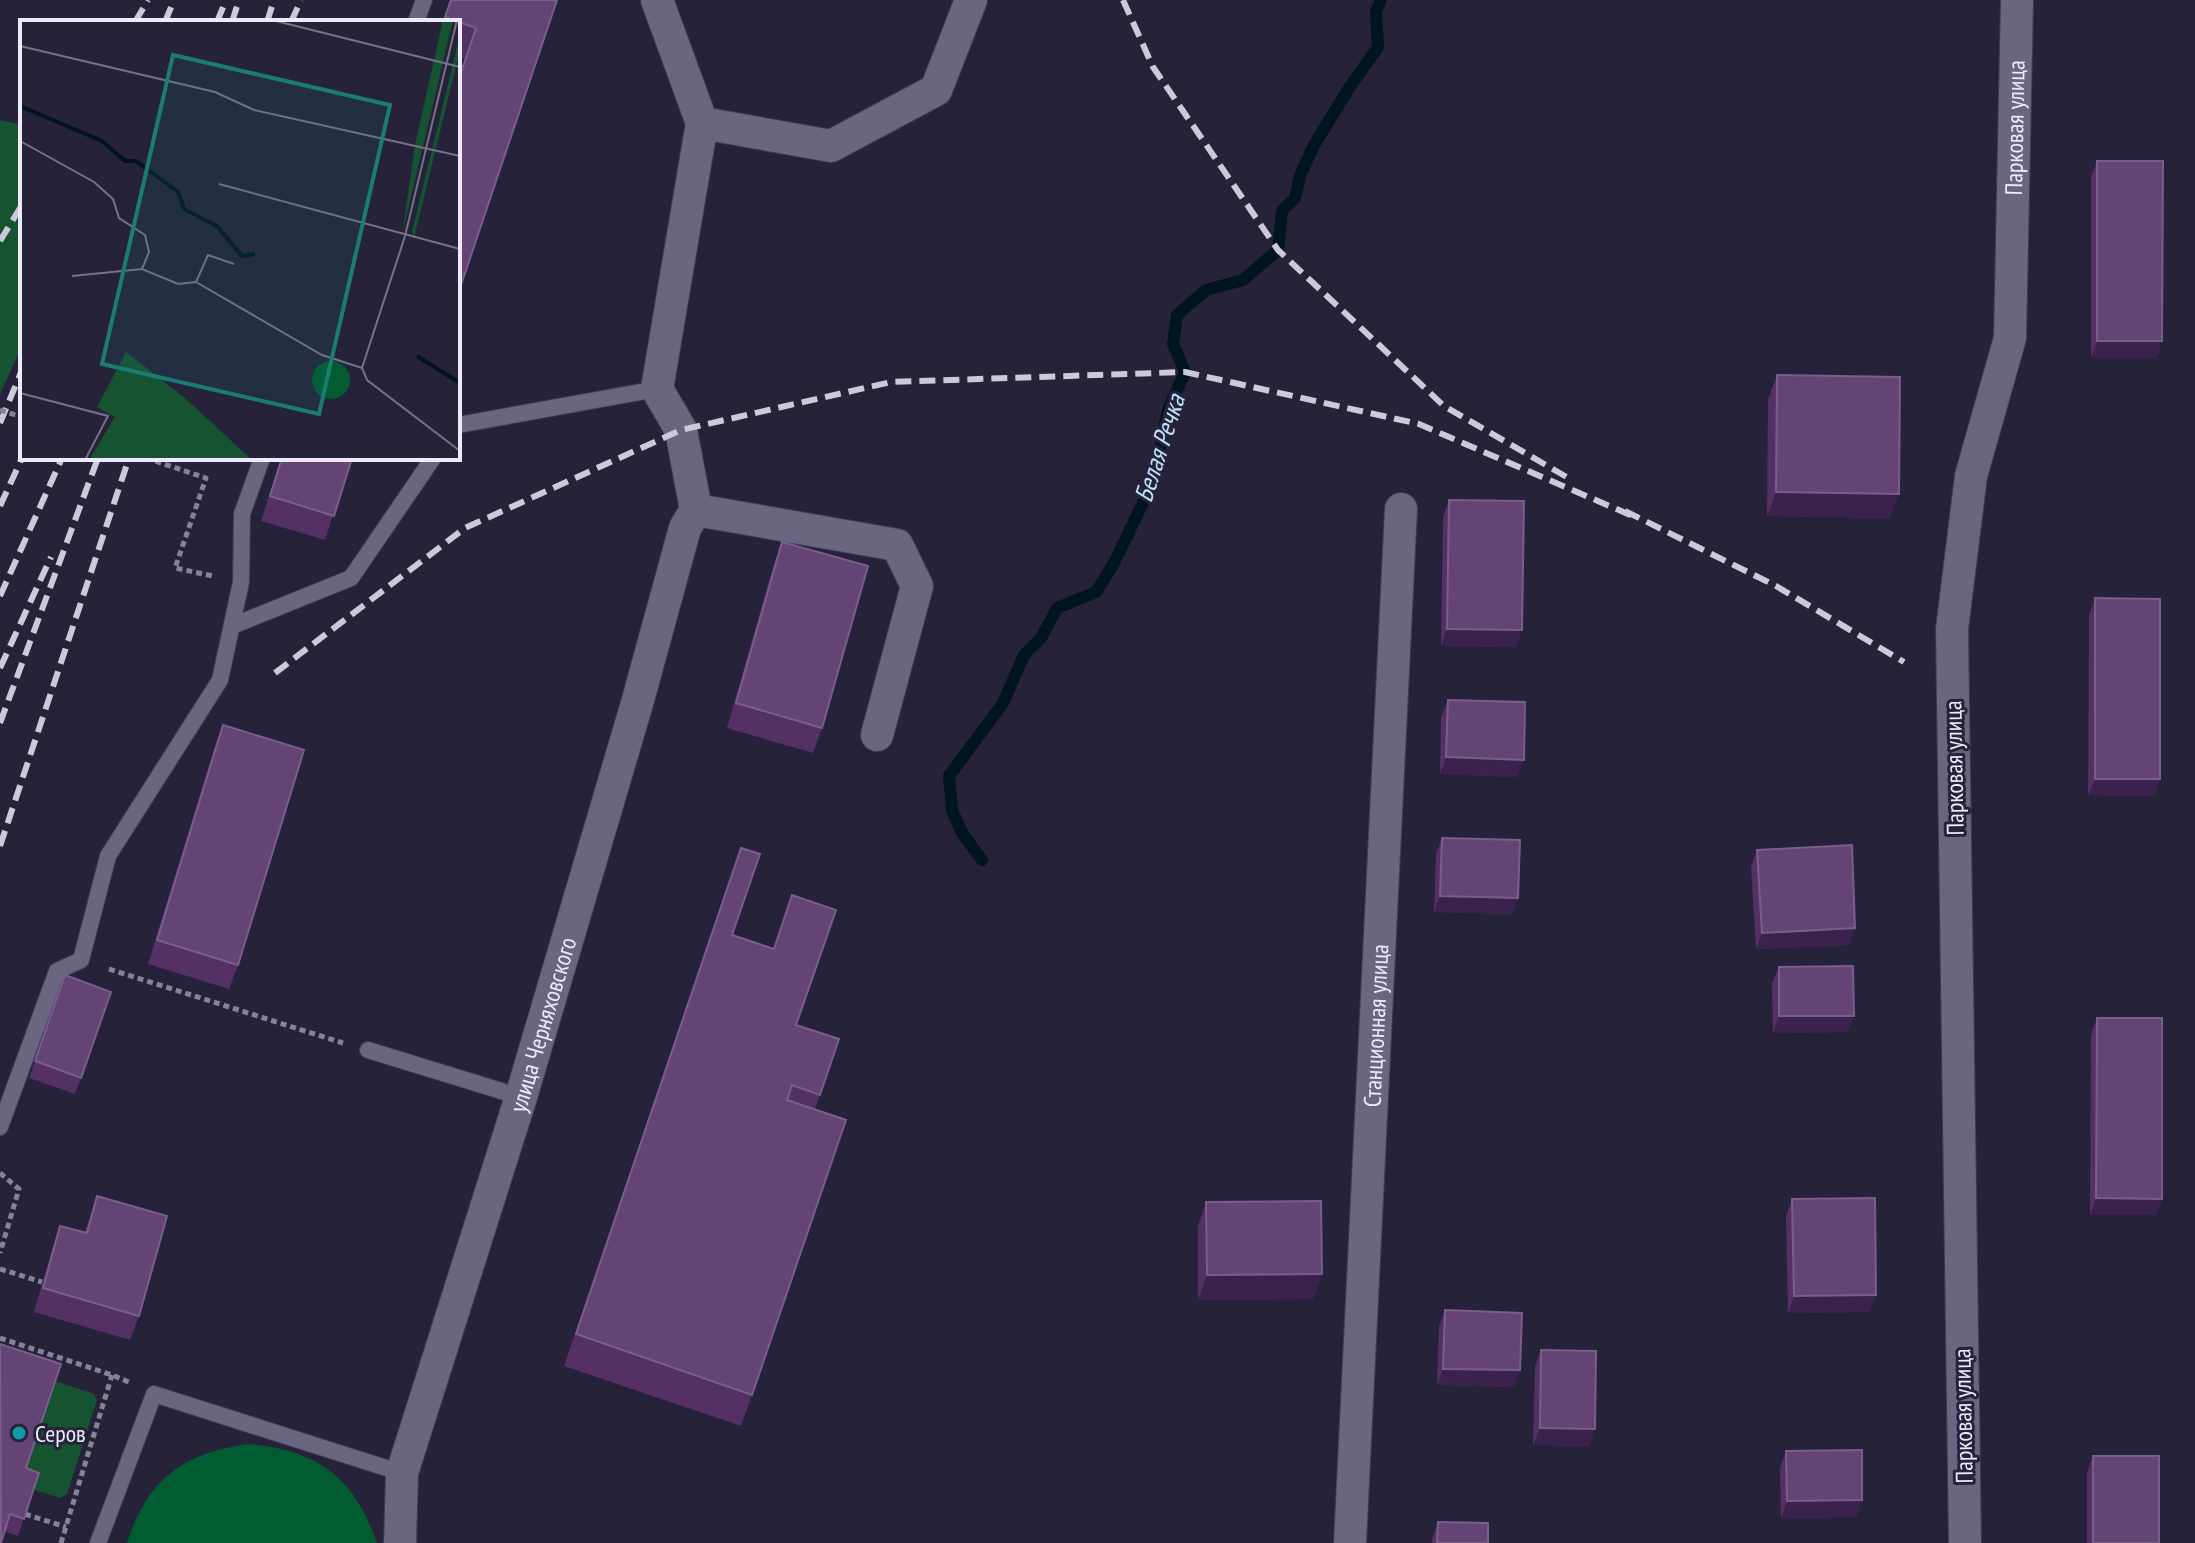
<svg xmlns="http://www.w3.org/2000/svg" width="2195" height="1543" font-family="'PT Sans Narrow',sans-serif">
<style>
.green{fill:#165331}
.forest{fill:#015c32}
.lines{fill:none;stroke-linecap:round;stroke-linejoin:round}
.stream{stroke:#011422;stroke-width:12}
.lane-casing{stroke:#413c50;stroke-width:18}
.street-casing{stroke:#413c50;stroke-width:34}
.path{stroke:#868398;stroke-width:5;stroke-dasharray:6 4;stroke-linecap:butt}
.lane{stroke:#6a6682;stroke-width:16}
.street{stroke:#6a6682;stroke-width:32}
.rail{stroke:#ccc9db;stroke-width:6;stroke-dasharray:16 8;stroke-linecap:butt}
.path-bridge{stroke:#868398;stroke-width:5;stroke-dasharray:6 4;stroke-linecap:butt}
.wall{fill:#543065}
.shaded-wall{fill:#3a224d}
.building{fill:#644475;stroke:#7a5e8a;stroke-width:2}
.culture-dot{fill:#0f9aa8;stroke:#26223a;stroke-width:3}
.labels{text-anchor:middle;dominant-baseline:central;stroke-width:6;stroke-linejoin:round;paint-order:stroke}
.street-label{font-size:24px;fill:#edebfb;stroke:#26223a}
.poi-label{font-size:24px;fill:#edebfb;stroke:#26223a;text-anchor:start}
.water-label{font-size:26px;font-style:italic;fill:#bfe2fe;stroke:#26223a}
.inset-river{fill:none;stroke:#011422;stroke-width:4}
.inset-road{fill:none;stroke:#767287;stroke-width:2}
.view{fill:#1a7c75;fill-opacity:0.15;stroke:#1a7c75;stroke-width:4}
.inset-edge{fill:none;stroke:#edebfb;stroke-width:4}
</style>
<rect width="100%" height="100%" fill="#26223a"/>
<g class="green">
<polygon points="0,120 22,125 22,346 0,394"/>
<polygon points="55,1381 94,1394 97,1400 67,1494 60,1498 20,1485"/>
</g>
<path class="forest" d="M250 1444C319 1451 354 1477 377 1543H127C147 1479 184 1452 250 1444Z"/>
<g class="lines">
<polyline class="stream" points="982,860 962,833 952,810 949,776 1003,703 1024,655 1041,638 1057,608 1096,592 1114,563 1152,484 1168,410 1185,372 1173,344 1177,315 1206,290 1243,280 1278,250 1282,211 1295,198 1300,176 1313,147 1349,88 1378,47 1376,11 1381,0"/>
<g class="lane-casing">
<g id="lane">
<polyline points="416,22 424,0"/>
<polyline points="458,425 657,389"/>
<polyline points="232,626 351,578 433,458"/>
<polyline points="368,1050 521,1097"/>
<polyline points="0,1127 57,971 81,960 108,856 220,680 241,582 242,514 262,458"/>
<polyline points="98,1543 154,1394 402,1473"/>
</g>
</g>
<g class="street-casing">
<g id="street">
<polyline points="657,0 702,123 657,389 681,430 696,510 897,545 917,586 877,735"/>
<polyline points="702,123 831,146 936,90 971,0"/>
<path id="s1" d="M400 1543 402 1473 521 1097 638 700 685 528 696 510"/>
<path id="s2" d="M1350 1543 1401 509"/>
<path id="s3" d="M1965 1543 1952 629 1971 476 2010 338 2017 0"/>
</g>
</g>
<g class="path">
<polyline points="146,458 206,478 175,568 213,576"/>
<polyline points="109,969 343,1043"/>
<polyline points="0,1173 19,1189 0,1253"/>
<polyline points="0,1269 42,1282"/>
<polyline points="0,1338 112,1375 131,1383"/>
<polyline points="25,1514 66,1527"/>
<polyline points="61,1543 112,1375"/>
</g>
<use href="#lane" class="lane"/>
<use href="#street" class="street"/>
<g class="rail">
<polyline points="1123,0 1153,67 1278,250 1444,406 1570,479"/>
<polyline points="135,22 148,0"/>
<polyline points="165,22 174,0"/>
<polyline points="217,22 226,0"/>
<polyline points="232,22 239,0"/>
<polyline points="267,22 274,0"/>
<polyline points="291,22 301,0"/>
<polyline points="0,241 22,205"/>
<polyline points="0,423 22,370"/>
<polyline points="0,506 22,458"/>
<polyline points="1625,511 1776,586 1904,662"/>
<polyline points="0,596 62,458"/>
<polyline points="0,668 51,557"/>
<polyline points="275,673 465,528 681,430 891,382 1185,372 1419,424 1635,517"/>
<polyline points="0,723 98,458"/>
<polyline points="0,846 129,458"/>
</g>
<polyline class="path-bridge" points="0,410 22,417"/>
</g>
<g class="wall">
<polygon points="450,0 557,0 458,294 458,79 465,59 458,57 458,22 443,22"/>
<polygon points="2097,161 2162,341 2156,358 2091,358 2091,177"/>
<polygon points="1777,375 1890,518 1767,516 1768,400"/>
<polygon points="281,458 352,458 325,540 261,521"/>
<polygon points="1449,500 1522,630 1516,647 1441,646 1443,517"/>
<polygon points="782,542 822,728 813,753 727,728 773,567"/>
<polygon points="2095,598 2160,779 2154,796 2088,795 2089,615"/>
<polygon points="1448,700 1517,777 1440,774 1441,717"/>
<polygon points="223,725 238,965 229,989 148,964 214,749"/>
<polygon points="1442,838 1518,898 1512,914 1434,912 1436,854"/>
<polygon points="741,848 732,935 774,949 792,895 796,1025 839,1039 815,1109 752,1395 741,1426 564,1366"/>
<polygon points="1757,850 1849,945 1756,949 1751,867"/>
<polygon points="1779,967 1848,1032 1773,1033 1772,983"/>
<polygon points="65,975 111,992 75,1094 29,1078"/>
<polygon points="2097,1018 2162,1199 2156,1215 2090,1215 2091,1035"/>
<polygon points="97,1196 139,1316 130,1340 34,1312 52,1250 60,1226 85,1232"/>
<polygon points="1792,1199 1870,1312 1788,1313 1786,1216"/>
<polygon points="1206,1202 1322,1274 1313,1299 1198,1300 1198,1226"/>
<polygon points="1445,1310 1514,1387 1437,1385 1439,1327"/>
<polygon points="1541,1350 1589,1446 1533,1445 1535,1367"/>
<polygon points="1786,1451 1862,1500 1856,1517 1781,1518 1780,1468"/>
<polygon points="2093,1456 2159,1543 2087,1543 2087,1473"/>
<polygon points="26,1468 31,1497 18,1536 4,1531"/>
<polygon points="1438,1522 1488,1543 1432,1543 1432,1539"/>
</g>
<g class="shaded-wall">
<polygon points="2097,341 2162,341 2156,358 2091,358"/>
<polygon points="1776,492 1899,494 1890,518 1767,516"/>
<polygon points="1447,629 1522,630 1516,647 1441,646"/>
<polygon points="1446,757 1524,760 1517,777 1440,774"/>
<polygon points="2095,779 2160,779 2154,796 2088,795"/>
<polygon points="1440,896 1518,898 1512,914 1434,912"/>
<polygon points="1855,928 1849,945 1756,949 1762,933"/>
<polygon points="1779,1016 1854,1016 1848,1032 1773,1033"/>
<polygon points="2096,1198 2162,1199 2156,1215 2090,1215"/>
<polygon points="1322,1274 1313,1299 1198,1300 1207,1275"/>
<polygon points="1876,1295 1870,1312 1788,1313 1794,1296"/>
<polygon points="1443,1369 1520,1370 1514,1387 1437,1385"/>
<polygon points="1540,1428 1595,1429 1589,1446 1533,1445"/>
<polygon points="1862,1500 1856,1517 1781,1518 1787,1501"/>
</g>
<g class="building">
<polygon points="451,0 557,0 458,294 458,82 476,28 445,17"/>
<polygon points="2097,161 2163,161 2162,341 2097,341"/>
<polygon points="1777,375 1900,377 1899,494 1776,492"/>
<polygon points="282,458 352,458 334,516 270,496"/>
<polygon points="1449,500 1524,501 1522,630 1447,629"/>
<polygon points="782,542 868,566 822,728 736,703"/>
<polygon points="2095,598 2160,599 2160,779 2095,779"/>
<polygon points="1448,700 1525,702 1524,760 1446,757"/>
<polygon points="223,725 304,750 238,965 157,940"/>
<polygon points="1442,838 1520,840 1518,898 1440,896"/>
<polygon points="1852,845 1855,928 1762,933 1757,850"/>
<polygon points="741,848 760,854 732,935 774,949 792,895 836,910 796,1025 839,1039 820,1095 792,1085 787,1100 846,1120 752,1395 576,1334"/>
<polygon points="1853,966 1854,1016 1779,1016 1779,967"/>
<polygon points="65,975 111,992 81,1078 35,1061"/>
<polygon points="2097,1018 2162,1018 2162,1199 2096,1198"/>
<polygon points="97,1196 167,1216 139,1316 43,1288 60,1226 87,1233"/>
<polygon points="1875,1198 1876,1295 1794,1296 1792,1199"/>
<polygon points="1321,1201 1322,1274 1207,1275 1206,1202"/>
<polygon points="1445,1310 1522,1313 1520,1370 1443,1369"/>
<polygon points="0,1344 61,1364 26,1468 39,1473 31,1497 24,1519 10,1514 1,1543"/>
<polygon points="1541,1350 1596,1351 1595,1429 1540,1428"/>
<polygon points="1862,1450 1862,1500 1787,1501 1786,1451"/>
<rect x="2093" y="1456" width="66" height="87"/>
<polygon points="1438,1522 1488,1523 1488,1543 1437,1543"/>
</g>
<circle class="culture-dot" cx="19" cy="1433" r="8"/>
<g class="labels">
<g class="street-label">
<text stroke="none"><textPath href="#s3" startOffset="1422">Парковая улица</textPath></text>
<text transform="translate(1954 768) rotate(-91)">Парковая улица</text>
<text stroke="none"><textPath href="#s1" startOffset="540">улица Черняховского</textPath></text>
<text stroke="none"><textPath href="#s2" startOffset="518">Станционная улица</textPath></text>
<text transform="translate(1963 1416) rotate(-91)">Парковая улица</text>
</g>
<g class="poi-label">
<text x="35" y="1433">Серов</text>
</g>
<g class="water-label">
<text transform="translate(1159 448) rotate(-72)">Белая Речка</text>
</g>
</g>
<g transform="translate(20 20)">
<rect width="440" height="440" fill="#26223a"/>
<path d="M423 0H433L382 215 395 125ZM440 15V30L394 218 392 212ZM106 332 166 379 232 440H69L95 397 77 387Z" fill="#165331"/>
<path d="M292 360a19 19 0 1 1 38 0a19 19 0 1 1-38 0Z" fill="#015c32"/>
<path class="inset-river" d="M0 86 82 121 105 141H116L158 172 164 189 197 206 222 236 235 234M397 336 440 363"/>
<path class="inset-road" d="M252 0 440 47M437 0 385 216 342 348 347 360 440 431M0 26 195 72 234 90 440 136M0 121 74 162 93 179 99 198 125 215 129 232 122 249M199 164 440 229M52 256 122 249 158 264 176 262 188 235 214 244M176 262 302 335 342 348M0 373 88 396 65 440"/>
<path class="view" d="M153 35 370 85 299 394 82 344Z"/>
<rect width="440" height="440" class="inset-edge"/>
</g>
</svg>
